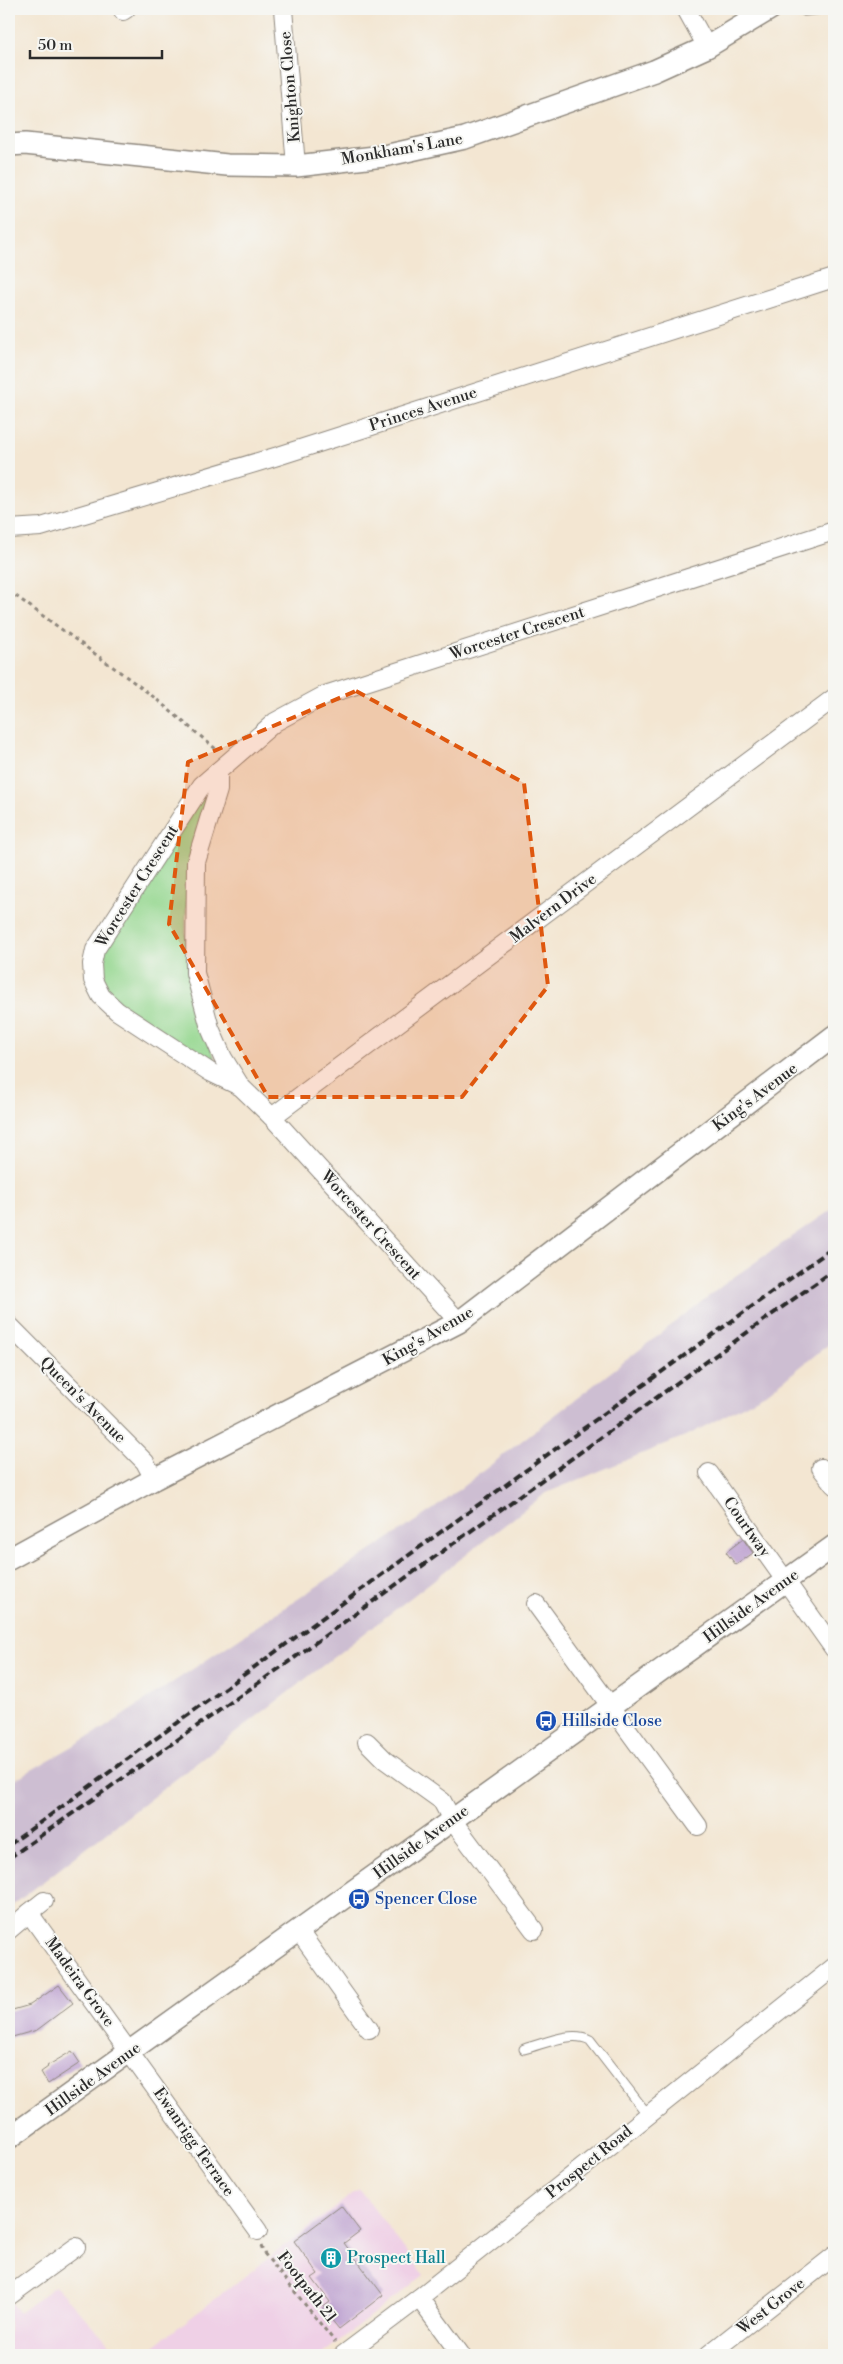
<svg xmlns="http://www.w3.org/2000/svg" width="843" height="2364" font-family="'Libre Bodoni',serif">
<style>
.built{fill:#efd0e6}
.industrial{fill:#cdbed2}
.green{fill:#94d78f;stroke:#60815d}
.building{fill:#bb9ecf}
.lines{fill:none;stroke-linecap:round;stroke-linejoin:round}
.service-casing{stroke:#8f887e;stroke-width:11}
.minor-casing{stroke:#8f887e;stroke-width:20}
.tertiary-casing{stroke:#8f887e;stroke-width:24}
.path{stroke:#8f887e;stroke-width:3;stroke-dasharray:4 4;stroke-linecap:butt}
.service{stroke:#fff;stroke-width:9}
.minor{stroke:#fff;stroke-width:18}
.tertiary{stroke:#fff;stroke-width:21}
.rail{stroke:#2b2b2b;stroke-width:4;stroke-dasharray:8 4;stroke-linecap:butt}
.marked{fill:#df570e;fill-opacity:0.2;stroke:#df570e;stroke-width:4;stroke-dasharray:10 6;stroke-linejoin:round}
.labels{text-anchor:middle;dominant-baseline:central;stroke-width:4;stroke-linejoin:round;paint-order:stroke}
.street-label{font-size:16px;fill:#2b2b2b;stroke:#f6f6f2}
.transit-label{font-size:16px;fill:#164399;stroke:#f6f6f2;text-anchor:start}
.culture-label{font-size:16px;fill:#0d838f;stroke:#f6f6f2;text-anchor:start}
</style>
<rect width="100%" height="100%" fill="#f6f6f2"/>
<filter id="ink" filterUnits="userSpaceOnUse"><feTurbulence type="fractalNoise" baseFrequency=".02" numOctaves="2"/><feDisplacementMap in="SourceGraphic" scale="10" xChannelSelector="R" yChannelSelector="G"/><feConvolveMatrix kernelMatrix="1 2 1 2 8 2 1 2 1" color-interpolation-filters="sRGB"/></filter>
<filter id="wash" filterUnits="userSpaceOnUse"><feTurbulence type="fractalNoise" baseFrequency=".0096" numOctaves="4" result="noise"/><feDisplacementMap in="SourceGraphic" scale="20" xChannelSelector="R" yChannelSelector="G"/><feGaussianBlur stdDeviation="1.12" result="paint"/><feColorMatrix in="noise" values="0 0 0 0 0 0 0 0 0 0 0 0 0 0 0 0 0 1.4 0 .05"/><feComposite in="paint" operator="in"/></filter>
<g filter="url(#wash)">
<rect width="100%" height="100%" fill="#f3e6d2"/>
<g class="built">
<polygon points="359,2189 424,2275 321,2355 142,2355"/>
<polygon points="55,2286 120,2355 9,2355 9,2300 19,2313"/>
</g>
<polygon class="industrial" points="834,1208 834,1340 769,1392 690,1434 546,1493 9,1908 9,1783 101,1730 435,1508 731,1279"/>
<path class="green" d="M206 788 210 792C187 841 179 938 192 990 198 1018 211 1046 220 1073L122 1006 105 988 101 972 105 947Z"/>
<g id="blocks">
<g class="building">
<polygon points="743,1539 753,1553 736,1565 726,1552"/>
<polygon points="59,1985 73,2003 37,2030 9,2038 9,2011 30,2005"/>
<polygon points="72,2051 80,2063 48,2084 41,2072 48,2067 47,2066"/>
<polygon points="341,2206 360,2231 344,2243 383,2295 339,2329 322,2308 330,2302 312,2278 318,2274 294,2241"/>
</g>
</g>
</g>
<g filter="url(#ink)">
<use href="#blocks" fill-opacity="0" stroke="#8f887e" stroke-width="1"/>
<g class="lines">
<g class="service-casing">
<g id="service">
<polyline points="801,9 805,11 823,9"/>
<path d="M524 2049C544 2044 571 2030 590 2040L648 2115"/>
</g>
</g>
<g class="minor-casing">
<g id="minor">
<polyline points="283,9 296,166"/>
<polyline points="686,9 707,47"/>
<polyline points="123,11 126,9"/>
<polyline points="9,529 41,527 278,456 834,278"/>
<polyline points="218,771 218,790 196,862 195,973 210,1028 223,1058 241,1087"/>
<polyline points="272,1117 834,698"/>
<polyline points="459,1322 272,1117 241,1087 210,1072 117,1011 101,996 93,980 92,964 95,950 202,785 275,722 325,695 834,531"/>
<polyline points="9,1325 145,1462 154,1479"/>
<polyline points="821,1468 834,1485"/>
<polyline points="709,1473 834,1649"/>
<polyline points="536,1604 698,1826"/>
<polyline points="367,1742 385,1760 442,1801 452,1820 534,1930"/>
<polyline points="29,1913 44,1901"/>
<polyline points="9,1930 29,1913 258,2231"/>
<polyline points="298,1930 369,2029"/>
<polyline points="9,2296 76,2247"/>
<polyline points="419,2298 461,2355"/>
<polyline points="343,2355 419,2298 834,1967"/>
<polyline points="708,2355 834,2256"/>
</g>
</g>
<g class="tertiary-casing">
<g id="tertiary">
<polyline points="9,145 25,144 227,165 296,166 384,156 465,138 654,71 707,47 770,9"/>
<polyline points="9,1559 154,1479 459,1322 834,1036"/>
<polyline points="9,2138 834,1546"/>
</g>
</g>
<g class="path">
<polyline points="9,591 150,694 217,750"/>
<polyline points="261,2246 263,2252 335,2342"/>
</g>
<use href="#service" class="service"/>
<use href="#minor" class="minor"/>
<use href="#tertiary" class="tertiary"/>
<g class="rail">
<polyline points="9,1845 834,1247"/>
<polyline points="9,1858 294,1658 834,1270"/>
</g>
</g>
</g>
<path class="marked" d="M356 691 524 783 548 986 462 1097H268L169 924 188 762Z"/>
<defs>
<g id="bus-disc" transform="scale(1.125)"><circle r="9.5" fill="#1a4fb4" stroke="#f6f6f2"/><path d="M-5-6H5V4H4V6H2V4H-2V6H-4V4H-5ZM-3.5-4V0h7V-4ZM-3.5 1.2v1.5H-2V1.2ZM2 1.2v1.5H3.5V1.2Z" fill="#fff"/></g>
<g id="building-disc" transform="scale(1.125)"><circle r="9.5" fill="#0f9aa8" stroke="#f6f6f2"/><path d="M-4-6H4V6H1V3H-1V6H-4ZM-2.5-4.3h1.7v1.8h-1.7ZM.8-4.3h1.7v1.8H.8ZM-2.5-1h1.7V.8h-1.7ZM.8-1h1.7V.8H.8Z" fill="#fff"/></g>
</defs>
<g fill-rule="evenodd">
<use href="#bus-disc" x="546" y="1721"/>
<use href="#bus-disc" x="359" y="1899"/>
<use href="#building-disc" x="331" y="2258"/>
</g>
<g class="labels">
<g class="street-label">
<text transform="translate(290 87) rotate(-95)">Knighton Close</text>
<text transform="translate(402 149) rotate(-10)">Monkham's Lane</text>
<text transform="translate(423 409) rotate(-18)">Princes Avenue</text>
<text transform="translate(517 633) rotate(-18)">Worcester Crescent</text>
<text transform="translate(137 886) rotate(-58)">Worcester Crescent</text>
<text transform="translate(553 908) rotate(-37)">Malvern Drive</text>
<text transform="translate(755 1097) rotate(-37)">King's Avenue</text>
<text transform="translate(371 1225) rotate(48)">Worcester Crescent</text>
<text transform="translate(428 1336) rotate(-30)">King's Avenue</text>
<text transform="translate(83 1400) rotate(45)">Queen's Avenue</text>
<text transform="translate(747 1527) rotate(55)">Courtway</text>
<text transform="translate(751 1606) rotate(-36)">Hillside Avenue</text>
<text transform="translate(421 1842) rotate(-36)">Hillside Avenue</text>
<text transform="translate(80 1982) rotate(54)">Madeira Grove</text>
<text transform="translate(93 2079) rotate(-36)">Hillside Avenue</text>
<text transform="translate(194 2142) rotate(55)">Ewanrigg Terrace</text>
<text transform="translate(589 2162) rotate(-39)">Prospect Road</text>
<text transform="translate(307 2287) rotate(52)">Footpath 21</text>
<text transform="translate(771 2306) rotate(-38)">West Grove</text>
</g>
<g class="transit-label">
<text x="562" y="1721">Hillside Close</text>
<text x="375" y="1899">Spencer Close</text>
</g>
<g class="culture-label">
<text x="347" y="2258">Prospect Hall</text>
</g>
</g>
<rect width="843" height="2364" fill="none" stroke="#f6f6f2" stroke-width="30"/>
<path d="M30 50v8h132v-8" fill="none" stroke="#2b2b2b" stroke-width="2.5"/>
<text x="38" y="50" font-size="15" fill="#2b2b2b" stroke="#f6f6f2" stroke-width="4" paint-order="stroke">50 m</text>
</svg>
